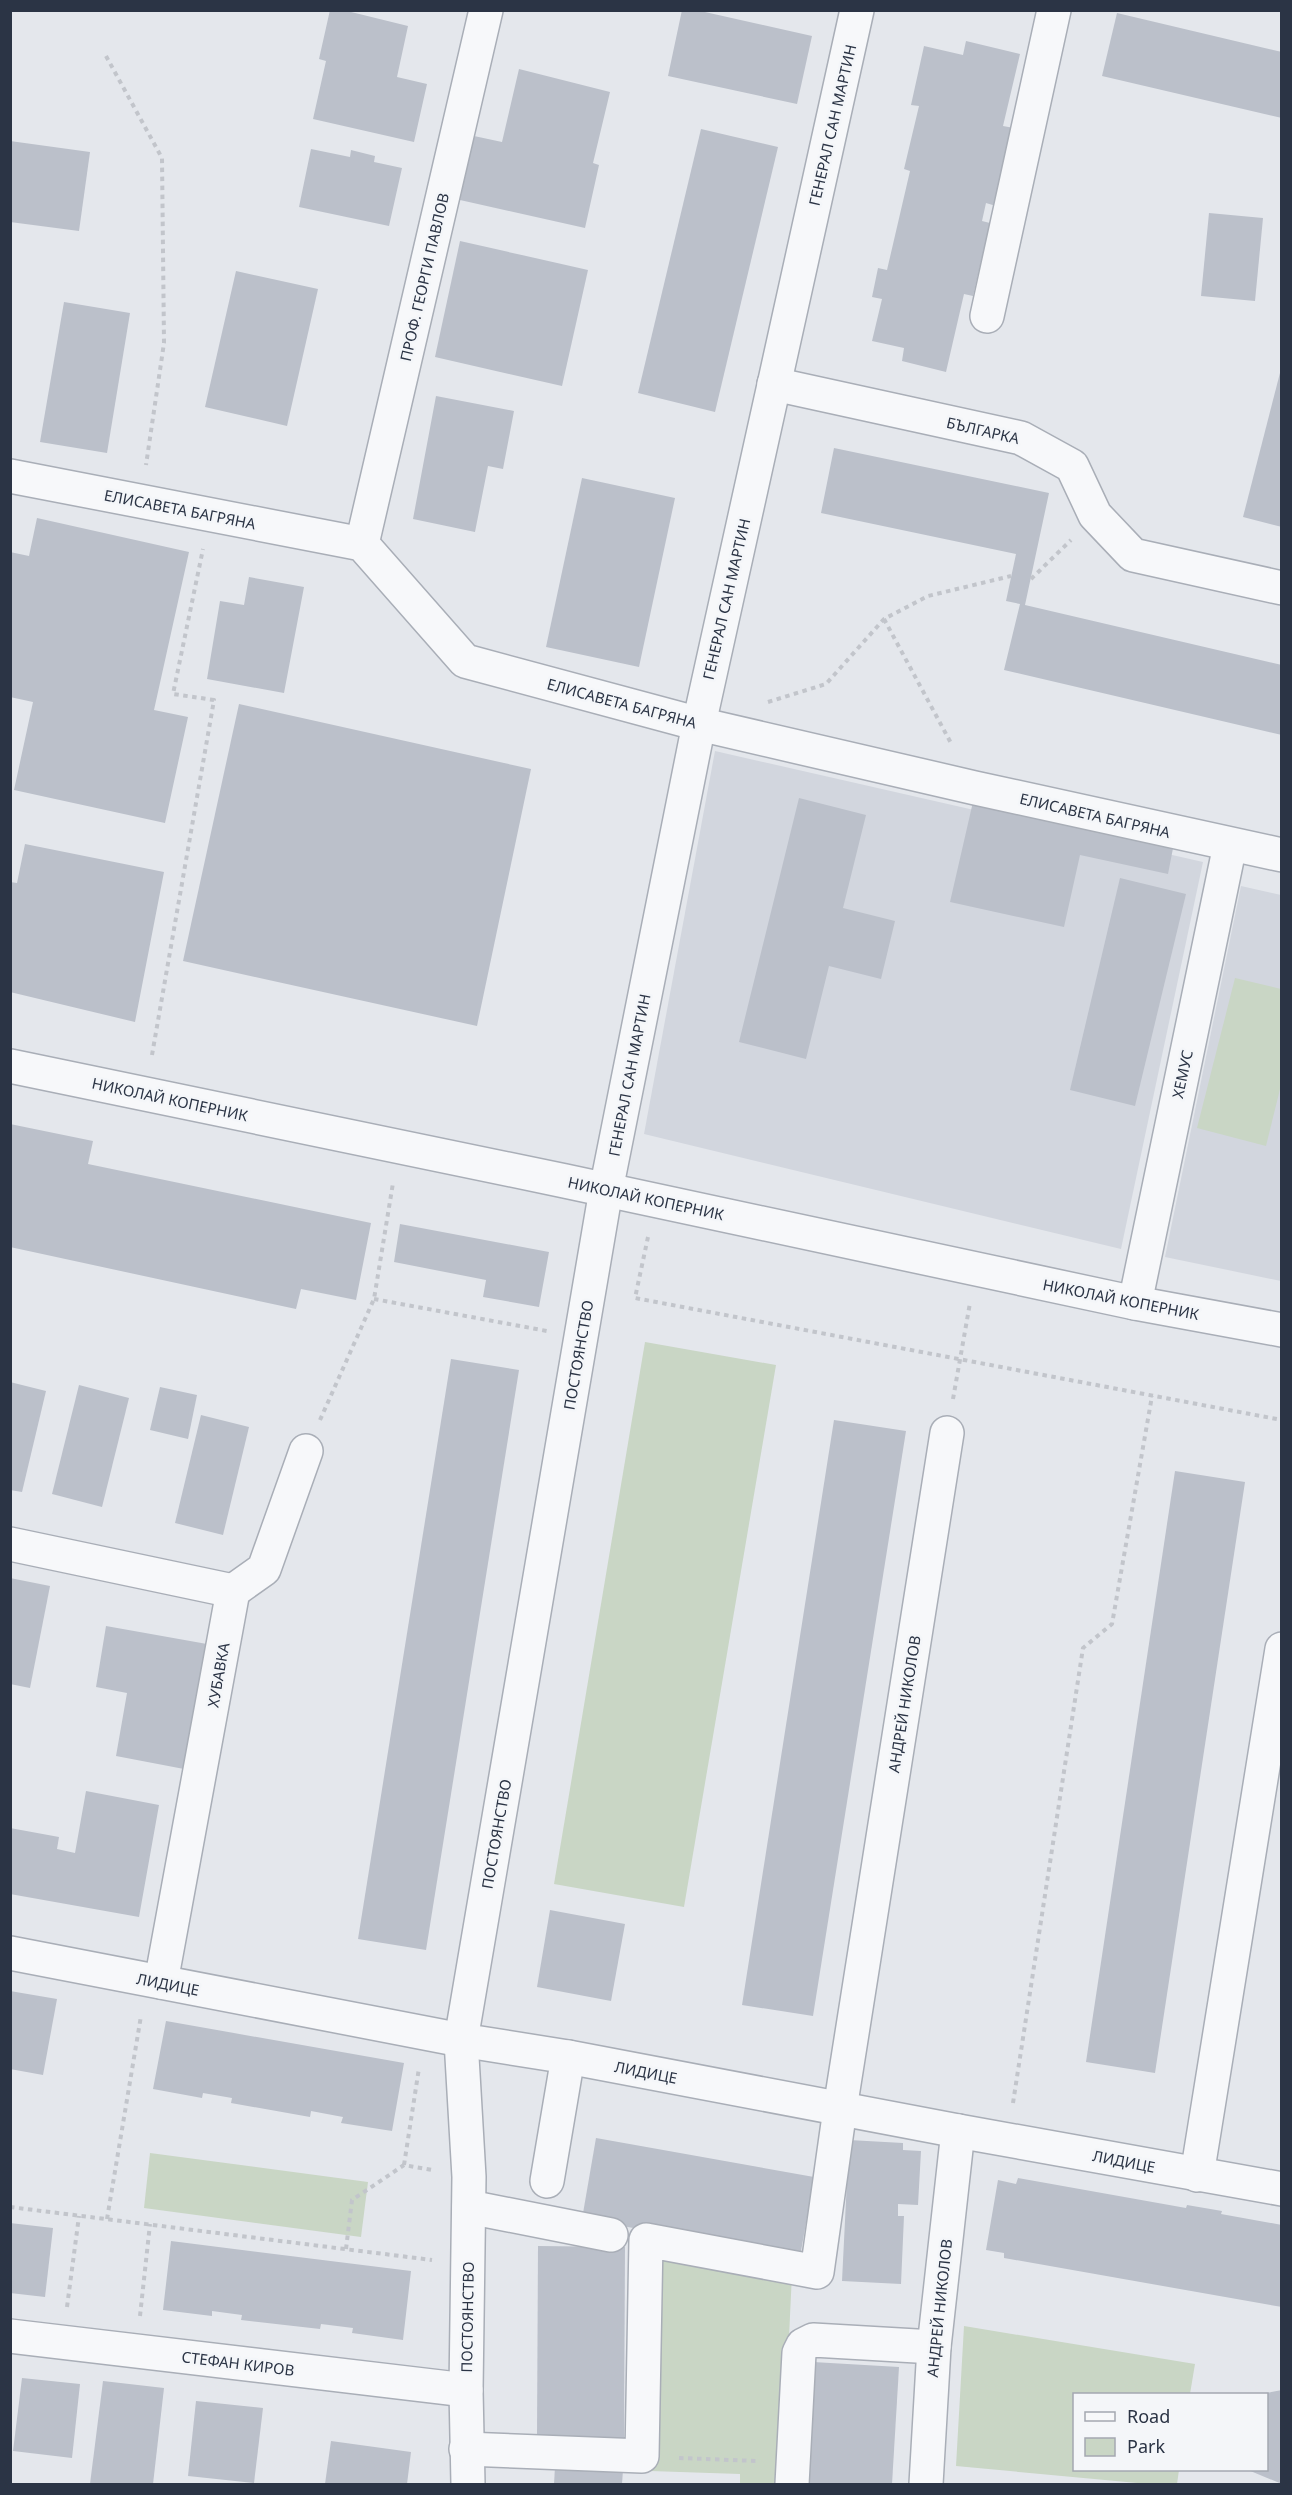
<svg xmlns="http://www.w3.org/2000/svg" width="1292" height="2495" font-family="'Noto Sans',sans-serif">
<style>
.built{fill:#d2d6de}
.green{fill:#c9d6c5}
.building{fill:#bbc0ca}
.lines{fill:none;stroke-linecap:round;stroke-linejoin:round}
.minor-casing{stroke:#a9aeb7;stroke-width:36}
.path{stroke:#c2c5cb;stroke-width:4;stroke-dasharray:4.5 4.5;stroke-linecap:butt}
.minor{stroke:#f7f8fa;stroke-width:33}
.labels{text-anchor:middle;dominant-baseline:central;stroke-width:5;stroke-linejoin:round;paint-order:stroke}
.street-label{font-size:15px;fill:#2b3445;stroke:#f4f6f9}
</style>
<rect width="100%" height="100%" fill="#e4e7ec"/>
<g class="built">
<polygon points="715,751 1203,862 1121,1249 644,1134"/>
<polygon points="1241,886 1281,895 1281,1281 1165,1257"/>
</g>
<g class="green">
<polygon points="1235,978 1281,989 1281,1085 1266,1146 1197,1128"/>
<polygon points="645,1342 776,1365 684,1907 554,1884"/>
<polygon points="150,2153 368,2182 361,2237 144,2208"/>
<polygon points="654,2249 792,2274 782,2484 740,2484 740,2474 650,2471"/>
<polygon points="964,2326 1195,2364 1190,2394 1074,2394 1074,2470 1179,2470 1177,2484 1148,2484 956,2466"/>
</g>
<g class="building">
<polygon points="330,10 343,10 408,26 397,77 427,84 414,142 313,119 326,61 319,59"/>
<polygon points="682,10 696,10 812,36 797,104 668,76"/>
<polygon points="1117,13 1282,52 1282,118 1102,76"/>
<polygon points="966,41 1020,54 1003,126 1014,128 996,206 986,203 982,221 990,223 973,296 964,294 946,372 902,361 904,348 872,341 882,299 872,297 878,268 887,270 910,171 904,169 919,106 911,105 924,46 963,55"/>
<polygon points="519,69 610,92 593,163 599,165 585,228 460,200 474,136 502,142"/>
<polygon points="701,129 778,147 715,412 638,393"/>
<polygon points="10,141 90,152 79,231 10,222"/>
<polygon points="311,149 350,157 351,150 375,156 374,162 402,168 389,226 299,207"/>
<polygon points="1209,213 1263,218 1255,301 1201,296"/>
<polygon points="460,241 588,270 562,386 435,357"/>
<polygon points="236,271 318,289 287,426 205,407"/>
<polygon points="64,302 130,313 107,453 40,442"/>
<polygon points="1281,369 1282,369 1282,527 1243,517"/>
<polygon points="436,396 514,411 503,469 488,466 475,532 413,519"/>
<polygon points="834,448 1049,493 1025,605 1282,665 1282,735 1004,670 1020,604 1006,601 1016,554 821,513"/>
<polygon points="582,478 675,498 639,667 546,647"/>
<polygon points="37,518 189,552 154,710 188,717 165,823 14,790 33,702 10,697 10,552 29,556"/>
<polygon points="249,577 304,587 284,693 207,679 220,601 244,605"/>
<polygon points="239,704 531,769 477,1026 183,961"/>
<polygon points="975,793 1175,838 1168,874 1080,855 1064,927 950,902"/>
<polygon points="799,798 866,815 843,908 895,921 881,979 829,966 806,1059 739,1042"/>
<polygon points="25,844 164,872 135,1022 10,992 10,882 17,883"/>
<polygon points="1120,878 1186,894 1135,1106 1070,1090"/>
<polygon points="10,1124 93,1141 88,1164 371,1223 356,1300 301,1289 296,1309 10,1247"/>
<polygon points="400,1224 549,1252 539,1307 483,1297 486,1280 394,1262"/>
<polygon points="451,1359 519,1370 426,1950 358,1939"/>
<polygon points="10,1382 46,1391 22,1492 10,1490"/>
<polygon points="79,1385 129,1398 102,1507 52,1494"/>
<polygon points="160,1387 197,1395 188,1439 150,1430"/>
<polygon points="201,1415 249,1427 223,1535 175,1523"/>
<polygon points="834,1420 906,1431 813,2016 742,2005"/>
<polygon points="1175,1471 1245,1482 1155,2073 1086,2062"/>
<polygon points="10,1578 50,1586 30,1688 10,1684"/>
<polygon points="106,1626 207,1644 184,1769 116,1756 127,1693 96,1687"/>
<polygon points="86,1791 159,1805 139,1917 10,1894 10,1828 59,1837 57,1849 75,1853"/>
<polygon points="550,1910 625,1924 611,2001 537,1987"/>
<polygon points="10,1991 57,1999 43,2075 10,2069"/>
<polygon points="166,2021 404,2063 392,2131 341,2123 343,2117 311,2111 310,2117 231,2103 232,2098 203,2093 202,2098 153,2089"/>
<polygon points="596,2138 814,2177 800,2257 582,2219"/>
<polygon points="849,2140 903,2143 903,2150 921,2151 918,2205 898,2204 898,2216 904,2216 901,2284 842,2281"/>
<polygon points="1018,2178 1186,2208 1187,2205 1222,2211 1221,2214 1282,2225 1282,2307 1004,2258 1004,2253 986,2250 998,2180 1016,2184"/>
<polygon points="10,2223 53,2228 45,2297 10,2293"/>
<polygon points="171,2241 411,2271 403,2340 352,2333 353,2328 321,2324 320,2329 241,2320 242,2315 212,2311 212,2316 163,2310"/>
<polygon points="538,2246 625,2247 624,2438 537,2437"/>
<polygon points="813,2362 899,2367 892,2484 805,2484"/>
<polygon points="22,2378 80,2384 72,2458 13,2451"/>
<polygon points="103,2381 164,2388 153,2484 90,2484"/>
<polygon points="1282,2390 1282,2484 1248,2470 1266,2470 1266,2393"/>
<polygon points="196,2401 263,2408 254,2483 188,2476"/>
<polygon points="331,2441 411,2452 407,2484 325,2484"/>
<polygon points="555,2467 623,2470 622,2484 554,2484"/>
</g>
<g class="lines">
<g class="minor-casing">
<g id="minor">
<polyline points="987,316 1054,10"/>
<polyline points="774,384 1021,438 1072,466 1095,515 1133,555 1282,588"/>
<polyline points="10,476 362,544 465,661 699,724 975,788 1282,855"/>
<polyline points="362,544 486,10"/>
<polyline points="10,1066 565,1181 1135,1303 1282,1330"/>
<polyline points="1135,1303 1230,845"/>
<polyline points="10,1544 233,1591"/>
<polyline points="233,1591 264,1569 306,1451"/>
<polyline points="10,1953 461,2040 568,2057 958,2131 1282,2189"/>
<polyline points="161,1982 233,1591"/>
<polyline points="1197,2175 1282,1649"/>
<polyline points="547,2181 568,2057"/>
<polyline points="469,2207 611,2235"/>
<polyline points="10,2336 466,2390"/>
<polyline points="466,2449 642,2456 646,2240 817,2272 840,2109 947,1433"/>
<polyline points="468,2484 466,2390 469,2177 461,2040 606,1190 699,724 857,10"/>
<polyline points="792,2484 799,2353 803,2345 813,2340 934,2347"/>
<polyline points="926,2484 934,2347 958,2131"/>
</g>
</g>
<g class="path">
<polyline points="106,56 162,158 164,343 146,465"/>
<polyline points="1031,579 1071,540"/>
<polyline points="884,619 952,745"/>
<polyline points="768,702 826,684 884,619 928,596 1011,576"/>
<polyline points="152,1055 214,700 173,694 203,549"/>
<polyline points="648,1237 635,1298 1282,1420"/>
<polyline points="374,1299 547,1331"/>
<polyline points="953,1399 970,1303"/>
<polyline points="320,1420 374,1299 393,1183"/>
<polyline points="1013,2103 1083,1648 1112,1624 1152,1396"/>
<polyline points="404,2165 419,2068"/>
<polyline points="10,2207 432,2260"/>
<polyline points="107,2219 141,2016"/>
<polyline points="346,2249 352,2200 404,2165 432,2170"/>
<polyline points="67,2307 79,2216"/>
<polyline points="140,2316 150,2224"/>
<polyline points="679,2458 758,2461"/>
</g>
<use href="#minor" class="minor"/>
</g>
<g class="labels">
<g class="street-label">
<text transform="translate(832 125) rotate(-77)">ГЕНЕРАЛ САН МАРТИН</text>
<text transform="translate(424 277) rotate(-77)">ПРОФ. ГЕОРГИ ПАВЛОВ</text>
<text transform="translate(983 430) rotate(13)">БЪЛГАРКА</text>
<text transform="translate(180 509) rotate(11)">ЕЛИСАВЕТА БАГРЯНА</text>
<text transform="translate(726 599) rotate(-77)">ГЕНЕРАЛ САН МАРТИН</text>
<text transform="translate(622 703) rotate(15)">ЕЛИСАВЕТА БАГРЯНА</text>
<text transform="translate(1095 815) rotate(13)">ЕЛИСАВЕТА БАГРЯНА</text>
<text transform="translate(1182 1074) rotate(-78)">ХЕМУС</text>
<text transform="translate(629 1075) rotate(-79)">ГЕНЕРАЛ САН МАРТИН</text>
<text transform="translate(170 1099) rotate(12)">НИКОЛАЙ КОПЕРНИК</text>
<text transform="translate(646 1198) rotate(12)">НИКОЛАЙ КОПЕРНИК</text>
<text transform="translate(1121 1299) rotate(11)">НИКОЛАЙ КОПЕРНИК</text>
<text transform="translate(578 1355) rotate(-80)">ПОСТОЯНСТВО</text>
<text transform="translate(218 1675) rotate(-80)">ХУБАВКА</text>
<text transform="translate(904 1704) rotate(-81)">АНДРЕЙ НИКОЛОВ</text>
<text transform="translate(496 1834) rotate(-80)">ПОСТОЯНСТВО</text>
<text transform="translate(168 1984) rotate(11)">ЛИДИЦЕ</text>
<text transform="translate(646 2072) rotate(11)">ЛИДИЦЕ</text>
<text transform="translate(1124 2161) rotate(11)">ЛИДИЦЕ</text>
<text transform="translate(939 2308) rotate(-84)">АНДРЕЙ НИКОЛОВ</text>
<text transform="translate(467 2317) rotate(-89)">ПОСТОЯНСТВО</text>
<text transform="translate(238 2363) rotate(7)">СТЕФАН КИРОВ</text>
</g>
</g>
<rect width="1292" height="2495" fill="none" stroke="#2b3445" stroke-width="24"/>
<rect x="1073" y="2393" width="195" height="78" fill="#f4f6f9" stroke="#a4a8b1" stroke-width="1.5"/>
<rect x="1085" y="2412" width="30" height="9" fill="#f7f8fa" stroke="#a4a8b1" stroke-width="1.5"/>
<text x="1127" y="2423" font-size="18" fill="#2b3445">Road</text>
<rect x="1085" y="2438" width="30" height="18" fill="#c9d6c5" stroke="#a4a8b1" stroke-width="1.5"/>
<text x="1127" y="2453" font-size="18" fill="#2b3445">Park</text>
</svg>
